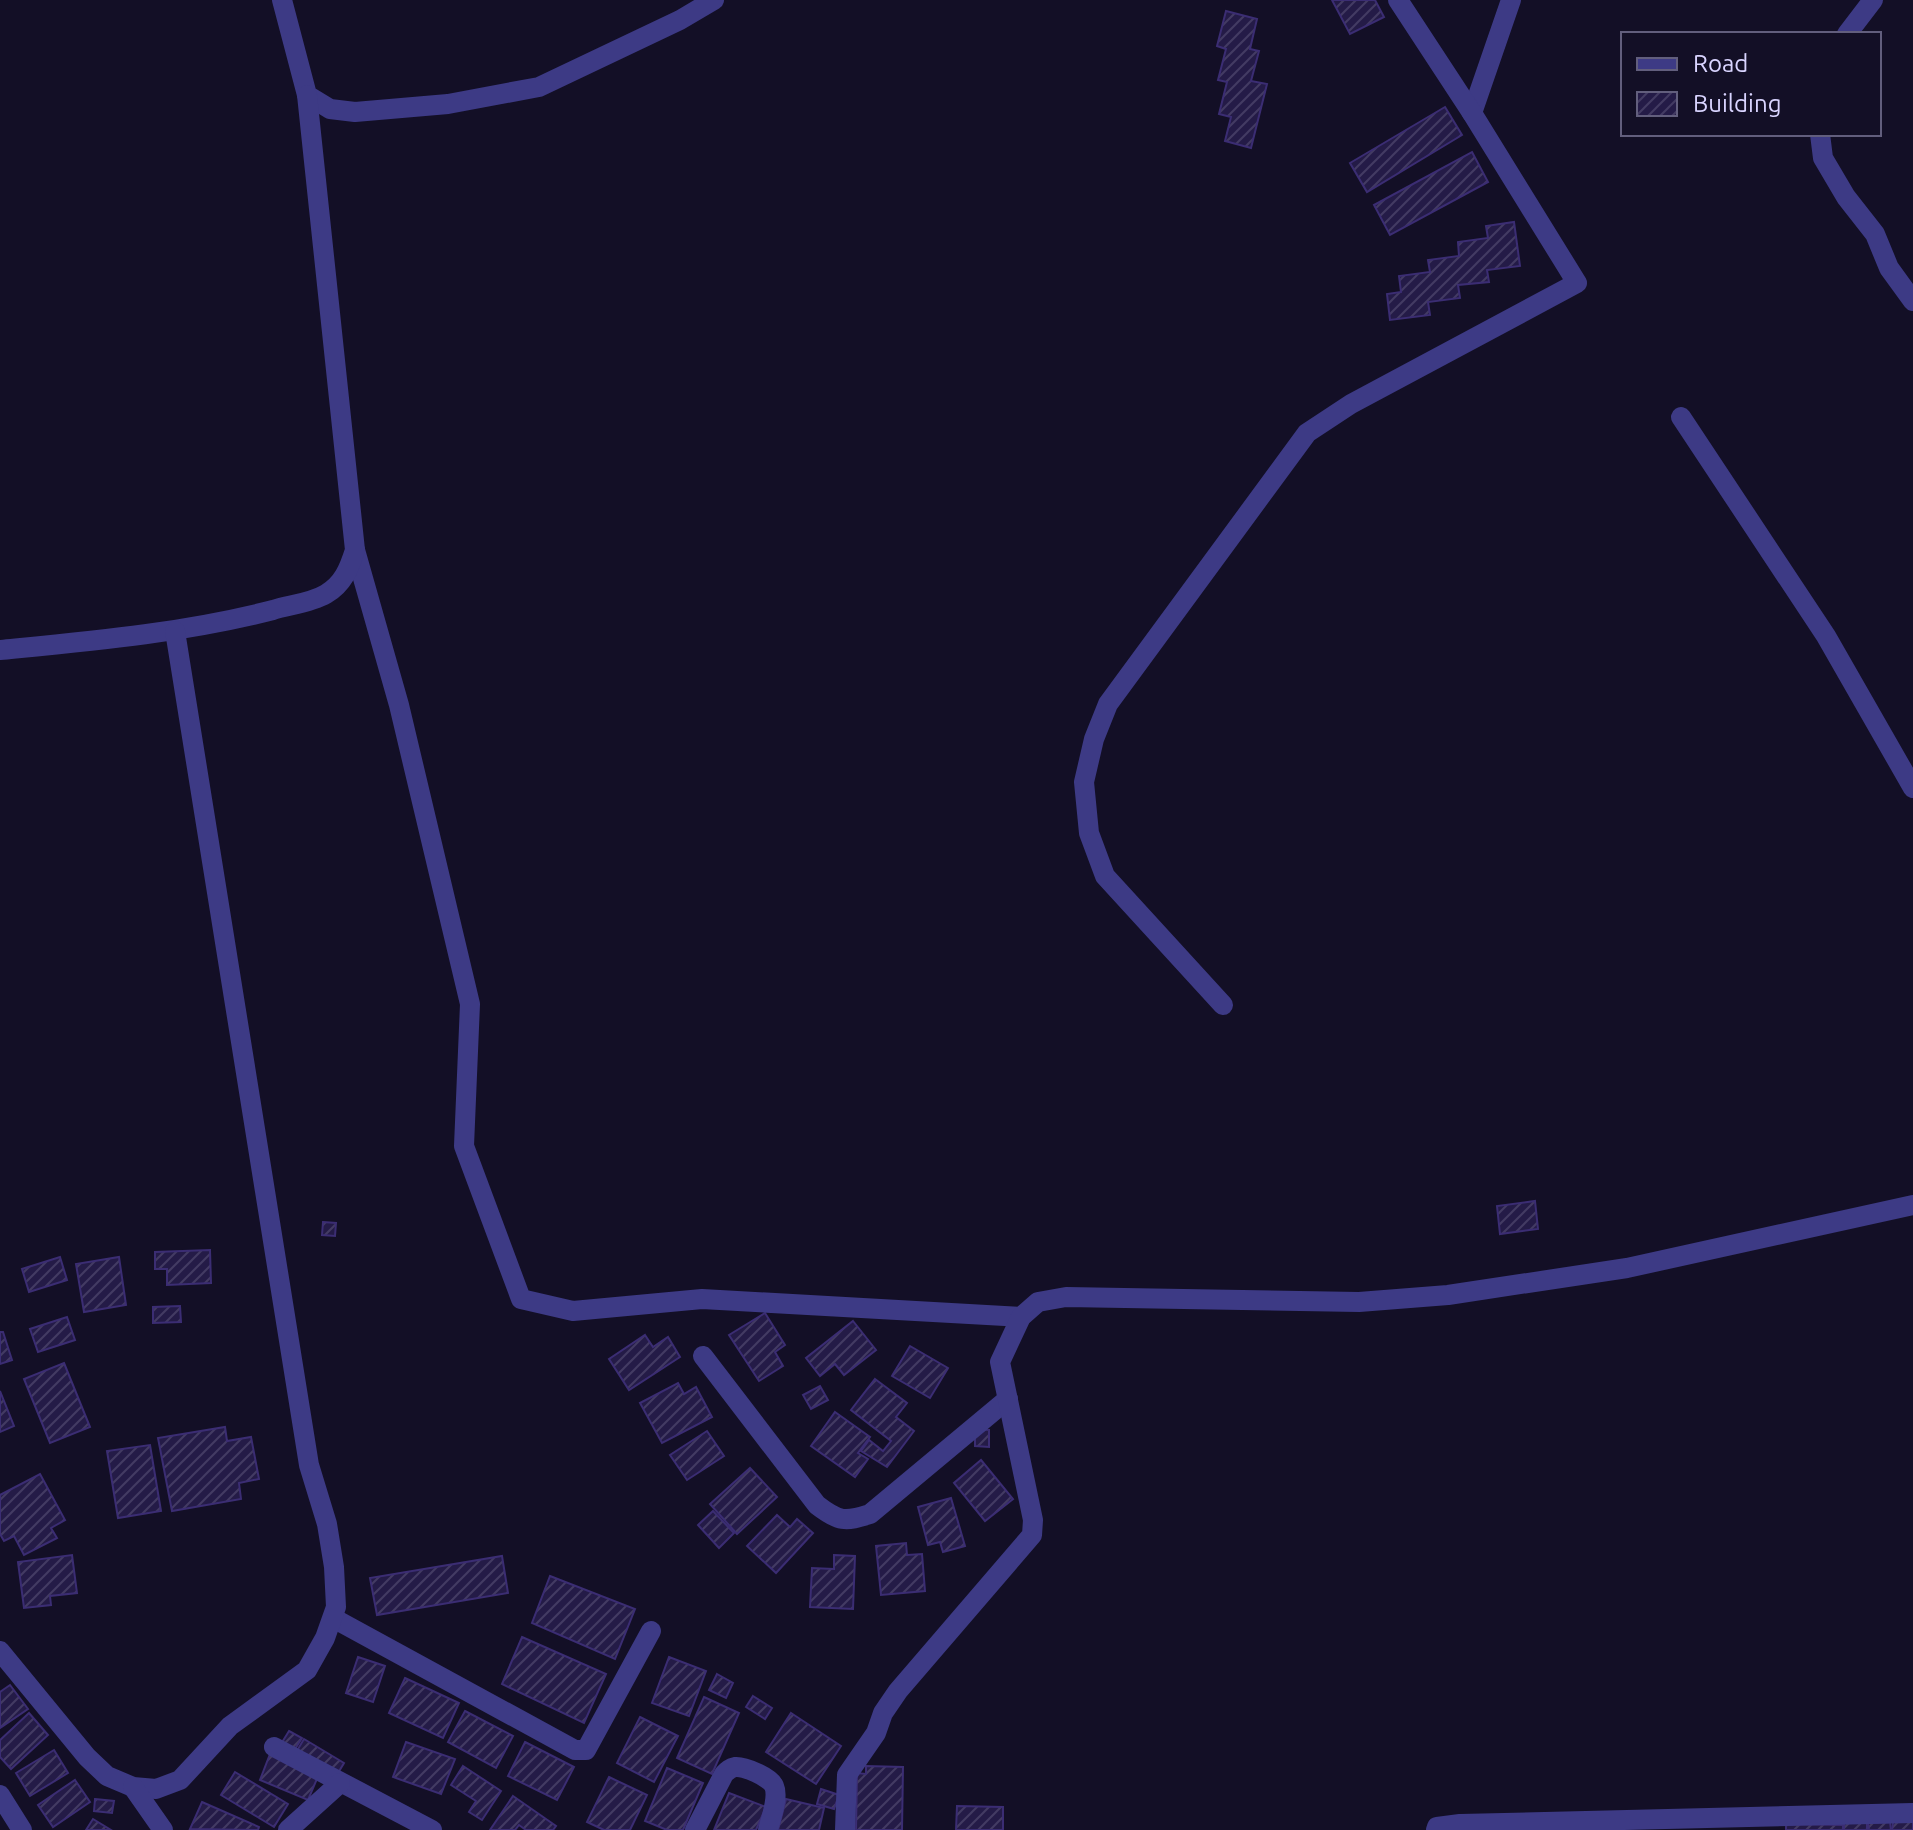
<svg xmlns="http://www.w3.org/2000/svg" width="1913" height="1830" font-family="Ubuntu,sans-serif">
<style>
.building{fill:url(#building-hatch);stroke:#3b2d73;stroke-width:2}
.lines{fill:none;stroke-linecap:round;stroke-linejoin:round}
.minor{stroke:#3d3a85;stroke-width:20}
</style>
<defs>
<pattern id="building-hatch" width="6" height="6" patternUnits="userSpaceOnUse" patternTransform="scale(2)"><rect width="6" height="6" fill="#241b47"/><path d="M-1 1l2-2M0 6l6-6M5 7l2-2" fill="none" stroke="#433b63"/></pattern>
</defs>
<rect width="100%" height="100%" fill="#130f26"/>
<g class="building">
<polygon points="1332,0 1375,0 1384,17 1350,34"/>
<polygon points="1226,11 1257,19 1250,49 1259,51 1251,81 1267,84 1251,148 1225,141 1231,117 1219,114 1227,82 1218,80 1226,49 1217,46"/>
<polygon points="1445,107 1462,135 1367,192 1350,163"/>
<polygon points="1472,152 1488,182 1390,235 1374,205"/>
<polygon points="1514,222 1520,266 1487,270 1489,282 1458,285 1460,298 1428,302 1430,315 1390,320 1387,294 1401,292 1399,276 1430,272 1428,260 1459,256 1458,242 1488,238 1486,226"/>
<polygon points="1535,1201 1538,1229 1500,1234 1497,1206"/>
<polygon points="323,1222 336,1223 335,1236 322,1235"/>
<polygon points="210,1250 211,1283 167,1285 167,1269 155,1269 155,1252"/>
<polygon points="60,1257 67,1280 29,1292 22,1269"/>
<polygon points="119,1257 126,1305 84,1312 76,1264"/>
<polygon points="180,1306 181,1322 153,1323 153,1307"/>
<polygon points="765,1313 785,1345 775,1352 783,1366 759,1381 729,1335"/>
<polygon points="67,1317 75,1340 38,1352 30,1329"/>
<polygon points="853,1321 876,1350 844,1375 835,1364 820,1376 806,1358"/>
<polygon points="0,1332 3,1332 12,1360 0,1364"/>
<polygon points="645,1335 653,1347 668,1337 680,1357 629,1390 609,1359"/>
<polygon points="910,1346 948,1368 930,1398 892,1376"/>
<polygon points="64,1363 90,1427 50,1443 24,1379"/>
<polygon points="875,1379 907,1403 896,1417 914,1431 887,1467 861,1451 869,1440 883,1451 891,1441 851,1410"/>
<polygon points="678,1383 684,1394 696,1387 712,1417 662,1443 640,1403"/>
<polygon points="820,1386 828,1400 811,1409 803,1395"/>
<polygon points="0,1391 14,1426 0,1432"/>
<polygon points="835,1412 870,1437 858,1453 868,1459 855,1477 811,1446"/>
<polygon points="225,1427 227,1441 251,1437 259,1479 239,1483 241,1499 172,1511 158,1438"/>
<polygon points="975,1429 989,1430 989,1447 975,1446"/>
<polygon points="707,1431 724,1456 687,1480 670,1455"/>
<polygon points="150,1445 161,1511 118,1518 107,1451"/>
<polygon points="981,1460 1013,1499 985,1521 954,1483"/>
<polygon points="750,1468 777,1497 737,1534 710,1504"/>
<polygon points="40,1474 65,1520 51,1528 57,1538 24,1555 14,1536 4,1541 0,1534 0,1495"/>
<polygon points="951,1498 965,1546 943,1552 940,1542 928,1545 918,1507"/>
<polygon points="713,1511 734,1533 719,1548 698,1525"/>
<polygon points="777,1515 790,1527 797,1519 813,1533 776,1573 747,1546"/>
<polygon points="906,1543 907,1555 922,1554 925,1591 881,1595 876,1546"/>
<polygon points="72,1555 77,1593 50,1596 51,1605 24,1608 18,1562"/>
<polygon points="834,1555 855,1556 853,1609 810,1607 812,1568 834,1569"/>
<polygon points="502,1556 508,1593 377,1615 370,1578"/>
<polygon points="550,1576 635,1609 615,1659 532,1623"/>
<polygon points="522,1637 606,1674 584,1723 502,1684"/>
<polygon points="358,1657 385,1666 373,1702 346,1693"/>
<polygon points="669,1657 706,1671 689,1716 652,1703"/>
<polygon points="717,1674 733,1683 726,1698 709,1690"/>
<polygon points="405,1678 459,1703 443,1738 389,1713"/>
<polygon points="10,1685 28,1709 0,1728 0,1692"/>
<polygon points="753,1696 772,1708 765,1719 746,1707"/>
<polygon points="704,1697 739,1713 712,1774 677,1758"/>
<polygon points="465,1711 513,1736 496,1768 448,1742"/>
<polygon points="29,1713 48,1735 11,1769 0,1757 0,1740"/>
<polygon points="791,1713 841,1746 816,1784 766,1752"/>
<polygon points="640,1717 678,1736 654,1782 617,1763"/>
<polygon points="289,1731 302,1738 293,1752 281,1744"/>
<polygon points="304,1739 344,1763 335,1778 295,1754"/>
<polygon points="406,1742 455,1759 441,1794 393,1777"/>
<polygon points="525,1742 574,1767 557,1800 508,1776"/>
<polygon points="54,1750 68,1773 30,1796 16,1773"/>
<polygon points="270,1754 319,1774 308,1800 260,1780"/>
<polygon points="463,1766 501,1791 482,1820 469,1812 476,1801 451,1785"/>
<polygon points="866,1766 903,1767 902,1830 856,1830 857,1773 866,1774"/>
<polygon points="667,1768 703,1783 683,1830 667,1830 645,1821"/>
<polygon points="235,1772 288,1804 274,1827 221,1795"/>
<polygon points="609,1777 647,1795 630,1830 604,1830 587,1822"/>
<polygon points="75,1780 90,1802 53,1827 38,1805"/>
<polygon points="821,1789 839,1795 834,1809 817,1804"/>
<polygon points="729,1793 766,1807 756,1830 714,1830"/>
<polygon points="513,1796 556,1826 553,1830 526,1830 519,1825 515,1830 490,1830"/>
<polygon points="95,1799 114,1801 112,1813 94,1811"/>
<polygon points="786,1799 824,1808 819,1830 778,1830"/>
<polygon points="202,1802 259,1827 258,1830 190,1829"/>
<polygon points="957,1806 1003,1807 1003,1830 956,1830"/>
<polygon points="93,1819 111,1830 86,1830"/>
<polygon points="1890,1822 1891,1830 1869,1830 1868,1823"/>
<polygon points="1893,1822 1913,1822 1913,1830 1892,1830"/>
<rect x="1844" y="1823" width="23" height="7"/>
<polygon points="1786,1824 1843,1825 1843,1830 1786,1830"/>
</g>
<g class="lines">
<g class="minor">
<polyline points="282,0 307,95 330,109 355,112 448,104 539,87 680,20 714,0"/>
<polyline points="1847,34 1873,0"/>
<polyline points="1472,113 1511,0"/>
<polyline points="1820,134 1823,158 1846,197 1875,234 1889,268 1913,301"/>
<polyline points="1681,417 1826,636 1913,788"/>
<polyline points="355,550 399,705 470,1004 464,1146 521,1299 573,1311 702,1299 1021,1317"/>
<path d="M0 650C92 641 183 633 273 610 289 605 311 603 326 594 343 584 349 569 355 550L307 95"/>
<polyline points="1223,1005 1105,876 1089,833 1084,782 1094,739 1108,704 1307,433 1351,404 1577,283 1472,113 1398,0"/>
<path d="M703 1356 817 1505C839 1522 845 1522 870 1514L1008 1399"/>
<polyline points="333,1618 575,1750 586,1750 651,1631"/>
<polyline points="0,1651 87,1757 107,1776 133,1787 156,1789 180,1780 230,1726 307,1670 325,1638 336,1607 334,1567 327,1524 309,1465 175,631"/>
<polyline points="274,1747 432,1830"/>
<polyline points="133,1787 163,1830"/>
<polyline points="0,1795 22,1830"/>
<polyline points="288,1830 340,1783"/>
<path d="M695 1830 724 1774C728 1770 730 1768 735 1767 744 1766 770 1777 774 1786 779 1797 771 1818 768 1830"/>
<polyline points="845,1830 847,1775 876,1733 883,1713 898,1691 1032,1535 1033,1520 1000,1362 1021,1317 1038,1302 1066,1297 1359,1302 1448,1295 1627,1268 1913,1205"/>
<polyline points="1436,1830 1437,1827 1460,1824 1913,1813"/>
</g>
</g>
<rect x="1621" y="32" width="260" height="104" fill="#130f26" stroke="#625e7d" stroke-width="2"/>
<rect x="1637" y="58" width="40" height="12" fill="#3d3a85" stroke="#625e7d" stroke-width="2"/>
<text x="1693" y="72" font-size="24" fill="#d9d4ff">Road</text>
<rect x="1637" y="92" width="40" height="24" fill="url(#building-hatch)" stroke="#625e7d" stroke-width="2"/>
<text x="1693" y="112" font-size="24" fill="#d9d4ff">Building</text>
</svg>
